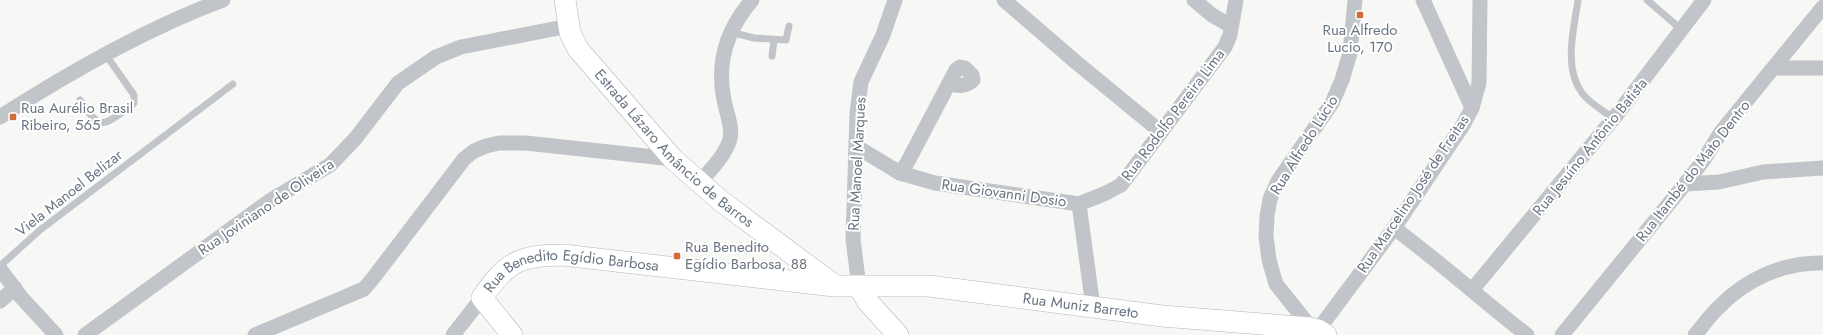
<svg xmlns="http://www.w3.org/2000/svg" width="1823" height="335" font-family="Jost,sans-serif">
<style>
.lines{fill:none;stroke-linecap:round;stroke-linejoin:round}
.secondary-casing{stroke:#b2b6bb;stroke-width:22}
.lane{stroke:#c1c4c8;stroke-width:7}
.street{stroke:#c1c4c8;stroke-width:15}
.secondary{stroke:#fff;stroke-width:21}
.poi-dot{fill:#d16d3c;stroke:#fff;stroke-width:1.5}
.labels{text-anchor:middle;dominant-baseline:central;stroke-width:4;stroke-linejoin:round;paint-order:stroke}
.poi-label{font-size:15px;fill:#6a7583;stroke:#fff;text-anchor:start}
.street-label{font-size:15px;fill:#6a7583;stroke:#fff}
</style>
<rect width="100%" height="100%" fill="#f7f8f5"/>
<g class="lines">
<g class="secondary-casing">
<g id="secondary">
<path id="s1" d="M565 0 570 33 578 49 673 159 721 201 834 285"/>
<polyline points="859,287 868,302 898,335"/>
<path id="s2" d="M512 335 482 298C506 262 520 255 563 255L834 286H929L1162 316 1311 328 1318 330 1326 335"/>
</g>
</g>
<g class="lane">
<path d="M1578 0C1574 29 1563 67 1582 93 1589 103 1604 111 1613 118"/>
<polyline points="1647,0 1682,30"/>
<polyline points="730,32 754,38 786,40 789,26"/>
<polyline points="772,56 774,40"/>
<path d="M80 100C102 133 101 125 131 107L134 103V95L106 55"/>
<polyline points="0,266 40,230 233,84"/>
</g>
<g class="street">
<polyline points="1004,0 1077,63 1161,132"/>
<polyline points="1194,0 1212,15 1231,26"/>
<polyline points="1423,0 1472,108"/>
<polyline points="1775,68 1823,68"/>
<path d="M0 117C70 72 145 29 223 0"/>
<polyline points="857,147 900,173 935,183 1079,204 1093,307"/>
<path d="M900 173 907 163 956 70 960 67 965 68 972 75 973 80C966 87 959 86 950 84"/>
<path d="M700 182C711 169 725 156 730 139 733 128 726 111 724 100 716 61 727 29 752 0"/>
<polyline points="1685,184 1719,182 1763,172 1823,168"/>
<polyline points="1079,204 1106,193 1121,185 1225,47 1230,35 1236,0"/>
<path d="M1394 228C1440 262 1482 300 1527 335"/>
<polyline points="0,269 21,297 56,335"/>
<polyline points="859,287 853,239 857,113 861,82 883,35 895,0"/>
<polyline points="1472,290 1618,113 1704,0"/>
<polyline points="0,301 15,288"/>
<polyline points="1311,328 1276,284 1269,260 1266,236 1267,216 1270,199 1278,181 1332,103 1342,80 1350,53 1355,0"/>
<polyline points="1318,330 1394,228 1463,125 1472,108 1479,83 1480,0"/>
<polyline points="85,335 271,200 330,165 355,139 398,83 436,57 461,47 569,26"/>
<polyline points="255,335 364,289 374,277 464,159 474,151 486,146 499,143 526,143 673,159"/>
<polyline points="453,335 482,298"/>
<polyline points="1562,335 1685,184 1703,161 1721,132 1823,7"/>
<path d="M1695 335C1703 326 1710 315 1719 307 1746 279 1784 262 1823 263"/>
</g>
<use href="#secondary" class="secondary"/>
</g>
<g class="poi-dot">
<rect x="1356" y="11" width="8" height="8" rx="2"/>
<rect x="9" y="113" width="8" height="8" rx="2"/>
<rect x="673" y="252" width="8" height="8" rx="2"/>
</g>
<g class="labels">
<g class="poi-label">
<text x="1360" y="30" text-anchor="middle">Rua Alfredo<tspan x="1360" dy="17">Lucio, 170</tspan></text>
<text x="21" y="108">Rua Aurélio Brasil<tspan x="21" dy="17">Ribeiro, 565</tspan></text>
<text x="685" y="247">Rua Benedito<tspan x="685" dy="17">Egídio Barbosa, 88</tspan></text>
</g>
<g class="street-label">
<text transform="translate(1173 115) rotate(-53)">Rua Rodolfo Pereira Lima</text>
<text transform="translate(1304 145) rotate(-58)">Rua Alfredo Lúcio</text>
<text stroke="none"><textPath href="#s1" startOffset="190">Estrada Lázaro Amâncio de Barros</textPath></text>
<text transform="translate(1590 147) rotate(-51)">Rua Jesuíno Antônio Batista</text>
<text transform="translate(857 164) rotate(-87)">Rua Manoel Marques</text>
<text transform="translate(1693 171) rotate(-52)">Rua Itambé do Mato Dentro</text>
<text transform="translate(69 193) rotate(-38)">Viela Manoel Belizar</text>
<text transform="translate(1004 193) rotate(8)">Rua Giovanni Dosio</text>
<text transform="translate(1413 194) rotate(-56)">Rua Marcelino José de Freitas</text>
<text transform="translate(266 207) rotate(-34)">Rua Joviniano de Oliveira</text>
<text stroke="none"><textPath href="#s2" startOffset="149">Rua Benedito Egídio Barbosa</textPath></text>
<text stroke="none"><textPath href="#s2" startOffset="666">Rua Muniz Barreto</textPath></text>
</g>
</g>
</svg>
